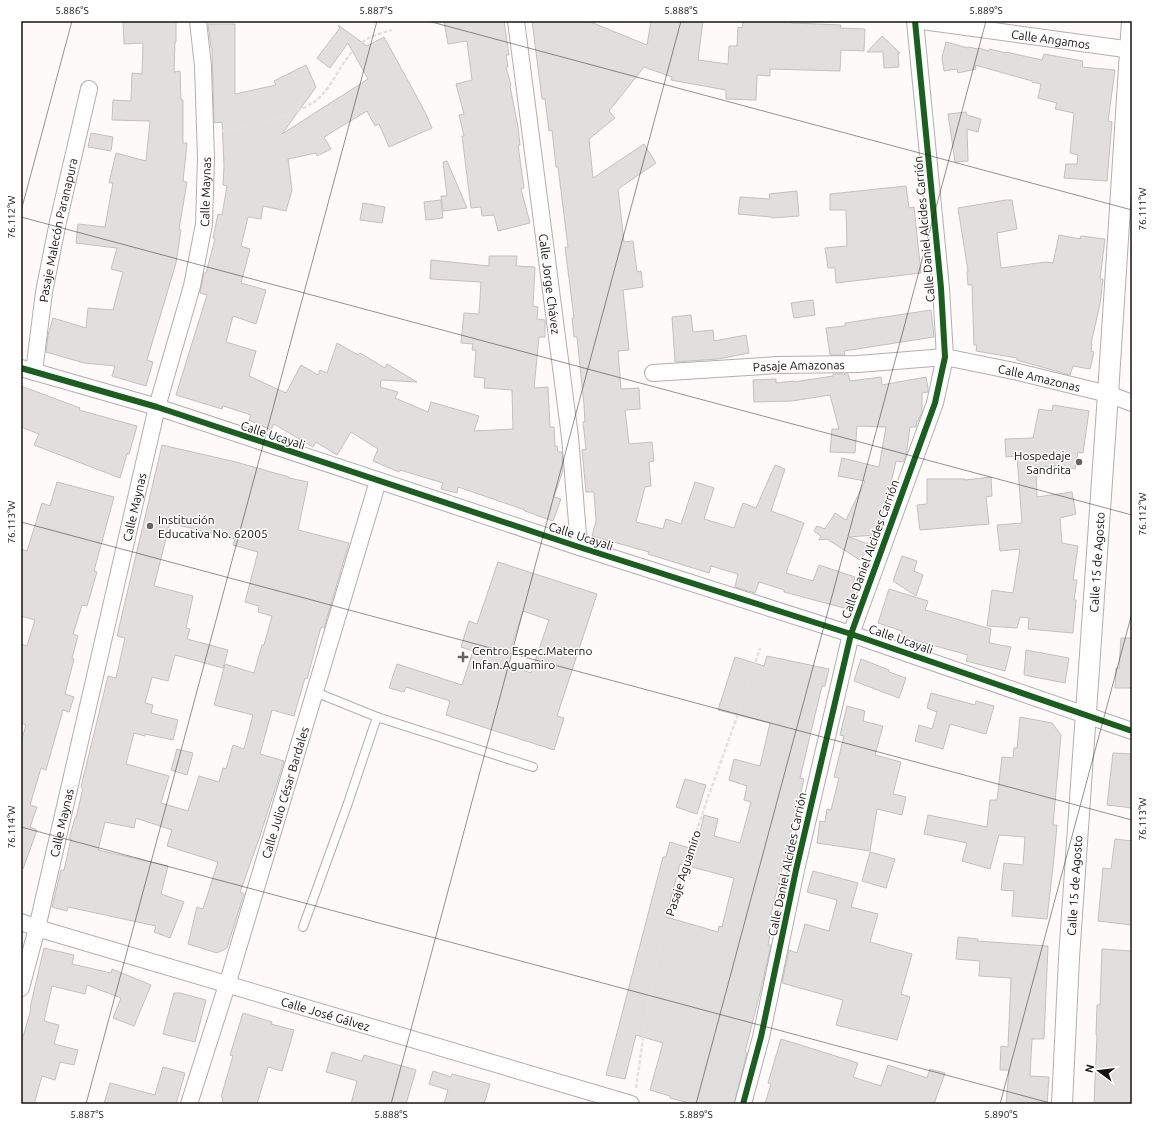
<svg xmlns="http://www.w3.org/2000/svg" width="1153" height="1125" font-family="Ubuntu,sans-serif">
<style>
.building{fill:#e1dede;stroke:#c3c0bf;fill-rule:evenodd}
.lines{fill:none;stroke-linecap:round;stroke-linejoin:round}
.service-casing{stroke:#b2afae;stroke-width:10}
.minor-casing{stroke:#b2afae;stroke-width:18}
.tertiary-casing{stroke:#b2afae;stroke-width:22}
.path{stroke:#e2e0e0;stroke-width:2.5;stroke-dasharray:4 2;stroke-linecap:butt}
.service{stroke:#fffefe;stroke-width:8}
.minor{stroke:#fffefe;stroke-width:16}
.tertiary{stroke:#fffefe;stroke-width:20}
.cycleway-casing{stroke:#fff;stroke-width:8}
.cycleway{stroke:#1b5e20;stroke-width:6}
.ticks{fill:none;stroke:#141211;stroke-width:1;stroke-opacity:0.45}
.poi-dot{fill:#666362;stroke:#fff;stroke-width:1.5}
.labels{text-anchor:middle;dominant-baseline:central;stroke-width:3;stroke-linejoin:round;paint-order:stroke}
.street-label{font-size:12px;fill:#141211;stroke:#fff}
.poi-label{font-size:12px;fill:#141211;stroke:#fff;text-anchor:start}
.neatline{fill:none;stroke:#141211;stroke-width:1.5}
.ticks-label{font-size:10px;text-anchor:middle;fill:#141211}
</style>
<rect width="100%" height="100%" fill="#fefaf9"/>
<g class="building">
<polygon points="123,21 176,21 176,42 175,42 174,72 180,71 181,100 183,100 183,143 187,143 183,181 187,182 179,229 181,230 176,263 147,360 153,362 146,386 112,376 115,366 84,363 46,352 48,335 53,318 86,328 88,308 113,310 123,272 111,269 117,248 76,243 78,224 105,227 113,183 109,183 116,153 146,161 150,121 112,120 113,100 131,101 132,73 142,74 143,43 124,44"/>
<polygon points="444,21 504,21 509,55 506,55 508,67 506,67 511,85 510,86 518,127 520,145 518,145 524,188 521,189 530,223 498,231 494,215 482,216 481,207 471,208 462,136 464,136 459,115 464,114 456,84 472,80 467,41 448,44"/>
<polygon points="532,21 588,21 647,45 651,21 703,21 698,60 728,64 729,46 737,46 738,27 742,28 743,21 791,21 791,23 841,25 840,28 865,29 864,51 841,50 840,71 770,69 770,76 757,75 756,100 726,99 726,90 671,80 672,77 644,67 609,111 615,118 589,139 593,178 644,144 656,163 618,189 624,242 633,241 637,272 641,271 643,287 623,290 629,350 618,351 621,389 639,388 640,409 625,410 629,444 652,442 654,461 649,462 651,486 645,487 636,522 663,529 666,519 681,524 695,482 714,488 704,519 734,528 743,503 756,508 775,465 785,469 771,511 804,523 786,573 813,581 819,565 855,577 852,587 854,587 848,609 784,592 784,590 759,582 755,593 735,587 738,574 711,566 709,573 648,554 649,552 592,536 596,521 594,492 586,492 582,450 586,449 583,422 585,422 584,405 577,337 574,337 572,318 574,318 565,247 568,247 558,167 556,167 552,130 549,131 545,99 542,99"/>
<polygon points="208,24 235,24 235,94 276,85 274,81 306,65 316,87 282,134 368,79 348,43 330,68 317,58 340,28 338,25 367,46 384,37 425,112 432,128 389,147 379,124 375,126 367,111 324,137 331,149 317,156 316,153 288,159 292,190 286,211 263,206 261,219 248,217 241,246 250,249 241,283 266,290 256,324 233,316 226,342 256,351 249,376 286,393 301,365 318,375 320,370 327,373 337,343 358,355 360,353 385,368 387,364 417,382 381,380 380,387 398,392 395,398 428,412 431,402 479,416 474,431 513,429 512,390 484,388 485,378 474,377 476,350 472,350 473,344 461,343 464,313 479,314 481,282 430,279 431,260 489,266 489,256 517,256 516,266 535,267 533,306 538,307 537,319 545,320 545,337 539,337 534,388 548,387 550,427 554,427 555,446 557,446 558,452 562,452 563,470 554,497 561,499 553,521 525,511 525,510 458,487 457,493 441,489 443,483 400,470 399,472 373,461 378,449 351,432 337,455 316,442 313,447 274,424 271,430 249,420 251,415 223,406 222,409 176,395 207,295 200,293 204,273 206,273 215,239 213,238 218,214 222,215 227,186 223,185 224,165 222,122 214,123 212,48 211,48"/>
<polygon points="882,36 900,53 898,53 899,67 884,68 883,52 867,52"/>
<polygon points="946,42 968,48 968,47 978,49 979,48 989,51 989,49 1006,53 1006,52 1042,60 1044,54 1083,61 1082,67 1115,70 1108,121 1112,122 1107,181 1064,178 1066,164 1077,164 1078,155 1070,153 1074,113 1055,109 1057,103 1038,98 1041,84 1032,82 1032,81 975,65 976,69 958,73 957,69 944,71 942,58"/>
<polygon points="966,112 967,115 981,119 978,132 967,129 968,161 955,162 948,114"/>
<polygon points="91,133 113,137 111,151 88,147"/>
<polygon points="447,161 467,208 443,211 441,196 447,196 443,162"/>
<polygon points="906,186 909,208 914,207 921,273 836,283 835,268 828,268 825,248 847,246 846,210 830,210 830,194"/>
<polygon points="797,191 799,216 772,218 771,217 738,214 740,197 770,199 769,194"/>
<polygon points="441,200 443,218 426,220 424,202"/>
<polygon points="1006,200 1012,200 1017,229 997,233 1001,268 1046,262 1053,263 1059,235 1080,239 1081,236 1105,239 1100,279 1103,279 1100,304 1091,344 1092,344 1091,351 1094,352 1090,369 1073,366 1070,375 1017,360 1017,358 976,351 977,345 974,345 972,285 968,285 967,272 968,271 958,208"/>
<polygon points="363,203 385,207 382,223 360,220"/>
<polygon points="813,300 815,315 794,318 791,303"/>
<polygon points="931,310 934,337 844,351 845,355 830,355 826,328 845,326 845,323"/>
<polygon points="691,315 693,332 713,330 714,341 746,335 749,353 718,359 675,362 672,317"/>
<polygon points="833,374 848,374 850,381 881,377 882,385 926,377 928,389 928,392 922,393 922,412 918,421 917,421 916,427 910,427 906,456 903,462 896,461 889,492 889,497 880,519 882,520 875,535 849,537 871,545 860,560 827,539 819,540 821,536 814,531 817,526 825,529 835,513 846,520 865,481 838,476 842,458 879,467 886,427 857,426 855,453 830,452 832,429 839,429 830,395 792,401 754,402 753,380 776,379 776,383 794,381 794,382 833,376"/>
<polygon points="21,386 80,408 79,410 137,426 129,454 127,454 120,478 34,445 39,434 21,427"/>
<polygon points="1053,405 1089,411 1083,453 1078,452 1075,469 1059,466 1036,467 1037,497 1072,492 1076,514 1060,518 1062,543 1078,546 1073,580 1077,580 1074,600 1076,600 1073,633 1028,629 1029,618 1020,617 1017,628 987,626 992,590 1013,593 1020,549 1000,551 997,525 1022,523 1017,456 1006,457 1005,439 1033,438 1039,409 1052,411"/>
<path d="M162 445 236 462 289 477V478L308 482 298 530 349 543 324 628 321 627 307 679 305 678 294 716 272 710 260 754 284 761 259 839 240 892 244 894 227 948 217 953 188 944 197 907 203 909 218 862 167 846 172 830 136 818 134 828 105 822 98 850 168 866 161 894 184 902 170 938 154 932 156 926 68 907 67 911 52 907 61 870H64L71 839H69L75 818H76L83 788 81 787 108 676 116 678 125 638 117 636ZM170 523 235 539 233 545 258 552 245 602 259 606 258 612 272 616 264 645H262L254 673 225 664 214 705 253 715 244 749 233 745 226 769 223 768 219 782 199 776 188 811 161 803 169 776 126 764 134 733 145 736V734L173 740 178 720 151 713 153 705 145 703 152 677 168 681 175 655 223 668 228 650 187 639 190 629 186 628 193 596 154 586Z"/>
<polygon points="991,477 992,496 986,497 989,524 920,530 917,505 927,504 927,479 965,479 965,480"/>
<polygon points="57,482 114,497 94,571 97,572 87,606 82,605 73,634 78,636 72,658 74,659 65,694 74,697 69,712 63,710 46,770 41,768 30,805 37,807 30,827 37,830 23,869 21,869 21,742 26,725 21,723 21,644 27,646 35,620 21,616 21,549 27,551 42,503 50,506"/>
<polygon points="902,556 917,561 914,571 923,575 916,596 893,581"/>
<path d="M498 562 597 594 557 716 564 718 554 750 446 715 450 701 406 687 404 692 389 688 397 664 462 685 473 651 461 647 469 621 477 624ZM523 611 549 620 531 673 506 664Z"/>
<polygon points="889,589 928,601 925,610 991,629 989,643 1011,647 1005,671 966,661 968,655 914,640 914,641 900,636 902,631 878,623"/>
<polygon points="1121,638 1132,638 1132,688 1115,688 1116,668 1119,668"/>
<polygon points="1026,650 1069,658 1065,683 1024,675"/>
<path d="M767 656 829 669 825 686H822L800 778 804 779 770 918 773 919 768 945H771L760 993 745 1052 747 1053 734 1104H693L670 1098V1096L650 1090 663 1043 636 1035 625 1079 606 1075 663 857H666L670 842 696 850 704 815 718 819 714 836 740 843 751 802 744 800 747 786 729 780 734 759 760 766 770 723 718 710 735 657 764 666ZM680 864 734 878 722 927 719 926 718 932 666 917Z"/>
<polygon points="861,659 889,670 889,672 906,678 899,698 854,681"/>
<polygon points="931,693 975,705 976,701 994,706 986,734 950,724 943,749 915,741 919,725 932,729 937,712 927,708"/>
<polygon points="847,706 865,711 863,721 883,726 875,755 901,762 893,794 906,797 902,815 877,809 870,851 817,843 820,821 825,822 827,809 831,810 839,778 834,777 844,736 840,735"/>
<polygon points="1020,717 1052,723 1061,735 1053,825 1057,825 1053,867 1047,919 1012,916 1014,891 1001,890 1004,863 1023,865 1025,837 999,835 990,869 962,861 967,843 924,834 928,815 987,827 990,800 997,800 1002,757 1013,758 1014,748 1017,748"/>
<polygon points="177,749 193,753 187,775 171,770"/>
<polygon points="1113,753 1132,754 1132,808 1107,805"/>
<polygon points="685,779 706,785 697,814 676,807"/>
<polygon points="1115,839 1132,841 1132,925 1098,921 1103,868 1111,869"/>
<polygon points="870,852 895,859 886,888 862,881"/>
<polygon points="813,871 858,883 851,907 878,914 870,942 912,954 901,994 910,997 897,1040 836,1025 843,1000 782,983 789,950 797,953 805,924 829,931 837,900 807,892"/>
<polygon points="958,937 978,939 977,941 1048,946 1044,1039 1032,1039 1030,1076 1049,1077 1047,1104 1006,1104 1009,1070 1000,1070 1001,1046 1008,1047 1011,978 979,976 980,961 956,959"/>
<polygon points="44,948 74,955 72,964 111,973 112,969 151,985 134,1026 113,1018 121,998 87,985 85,994 52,986 44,1021 59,1025 54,1044 78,1050 74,1065 60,1062 55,1080 42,1076 34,1104 28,1104 21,1102 21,1044 31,1009 30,1008"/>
<polygon points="1102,949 1132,951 1132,1104 1094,1104 1097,1035 1096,1035 1097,1005 1100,1005"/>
<polygon points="174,993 180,993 206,1000 195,1042 163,1034"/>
<polygon points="243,1013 272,1022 271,1024 294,1030 282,1071 268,1067 257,1104 222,1104 223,1098 221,1097 233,1056 230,1055"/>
<polygon points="781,1039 858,1063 853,1077 881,1086 888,1065 927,1078 930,1069 945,1073 934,1104 765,1104 771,1084 768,1083"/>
<polygon points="332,1052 362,1061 364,1055 416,1070 406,1104 351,1104 357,1081 326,1072"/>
<polygon points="163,1067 185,1073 176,1104 104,1104 110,1083 155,1095"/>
<polygon points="433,1071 451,1077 452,1074 490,1084 484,1104 444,1104 448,1090 429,1084"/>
</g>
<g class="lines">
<g class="service-casing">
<g id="service">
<polyline points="377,717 533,767"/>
<polyline points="303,927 348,803 377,717 315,692"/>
</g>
</g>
<g class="minor-casing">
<g id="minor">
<path id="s1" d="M516 21 570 437 579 547"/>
<path id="s2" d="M922 21 1132 50"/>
<polyline points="21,368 157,407 579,547 851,634 1132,731"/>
<path id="s3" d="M34 372 44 292 58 222 89 89"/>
<path id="s4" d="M653 373 778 365 858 364 945 357 1018 372 1108 394 1132 403"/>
<path id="s5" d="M21 922 37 928 631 1104"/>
<path id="s6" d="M21 988 37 928 157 407 192 286 204 224 206 158 203 66 198 21"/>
<path id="s7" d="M189 1104 227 985 378 481"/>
<polyline points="743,1104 761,1037 796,870 851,634 935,403 945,357 941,288 915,21"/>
</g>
</g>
<g class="tertiary-casing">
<g id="tertiary">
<path id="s8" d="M1062 1104 1069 958 1108 394 1132 21"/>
</g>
</g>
<g class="path">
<path d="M222 131C246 128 306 114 322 95 338 77 346 50 369 38 376 35 384 32 392 30"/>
<polyline points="636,1088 648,1003 663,935 705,806 747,689 760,648"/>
</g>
<use href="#service" class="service"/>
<use href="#minor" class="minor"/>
<use href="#tertiary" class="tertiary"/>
<g class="cycleway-casing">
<g id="cycleway">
<polyline points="21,368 157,407 579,547 851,634 1132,731"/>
<polyline points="743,1104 761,1037 796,870 851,634 935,403 945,357 941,288 915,21"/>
</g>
</g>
<use href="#cycleway" class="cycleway"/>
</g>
<path class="ticks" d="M428 21 1132 210M21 211 72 21M21 217 1132 515M21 522 1132 820M21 827 1054 1104M86 1104 377 21M391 1104 681 21M696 1104 986 21M1000 1104 1132 613"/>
<g class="poi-dot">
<circle cx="1079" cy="462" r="4"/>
<circle cx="150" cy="526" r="4"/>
<path d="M461 651h4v4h4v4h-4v4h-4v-4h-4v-4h4z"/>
</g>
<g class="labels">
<g class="street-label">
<text stroke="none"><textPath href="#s2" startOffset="130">Calle Angamos</textPath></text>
<text stroke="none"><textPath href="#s6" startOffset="818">Calle Maynas</textPath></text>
<text transform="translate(924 229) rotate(-95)">Calle Daniel Alcides Carrión</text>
<text stroke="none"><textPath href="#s3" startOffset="144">Pasaje Malecón Paranapura</textPath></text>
<text stroke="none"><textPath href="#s1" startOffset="265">Calle Jorge Chávez</textPath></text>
<text stroke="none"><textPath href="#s4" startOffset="146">Pasaje Amazonas</textPath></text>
<text stroke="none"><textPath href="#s4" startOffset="389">Calle Amazonas</textPath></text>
<text transform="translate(273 435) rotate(18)">Calle Ucayali</text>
<text stroke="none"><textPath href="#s6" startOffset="494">Calle Maynas</textPath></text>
<text transform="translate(581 536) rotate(18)">Calle Ucayali</text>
<text transform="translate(870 549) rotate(-70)">Calle Daniel Alcides Carrión</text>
<text stroke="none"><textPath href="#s8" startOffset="543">Calle 15 de Agosto</textPath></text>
<text transform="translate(901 639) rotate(19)">Calle Ucayali</text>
<text stroke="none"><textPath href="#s7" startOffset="326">Calle Julio César Bardales</textPath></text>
<text stroke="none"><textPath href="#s6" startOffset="170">Calle Maynas</textPath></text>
<text transform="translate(787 864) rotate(-78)">Calle Daniel Alcides Carrión</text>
<text transform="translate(683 873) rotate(-72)">Pasaje Aguamiro</text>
<text stroke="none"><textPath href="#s8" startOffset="219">Calle 15 de Agosto</textPath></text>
<text stroke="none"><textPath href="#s5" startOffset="318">Calle José Gálvez</textPath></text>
</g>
<g class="poi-label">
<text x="1071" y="455" text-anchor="end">Hospedaje<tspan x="1071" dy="14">Sandrita</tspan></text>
<text x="158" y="519">Institución<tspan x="158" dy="14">Educativa No. 62005</tspan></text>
<text x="472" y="650">Centro Espec.Materno<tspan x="472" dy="14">Infan.Aguamiro</tspan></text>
</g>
</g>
<rect width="1153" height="1125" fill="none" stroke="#ffffff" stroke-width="44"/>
<g transform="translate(1099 1071) rotate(285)" stroke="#ffffff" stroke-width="3" paint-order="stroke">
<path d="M0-3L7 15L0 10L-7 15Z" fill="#141211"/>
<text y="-6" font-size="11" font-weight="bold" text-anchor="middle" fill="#141211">N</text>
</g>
<rect x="22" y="22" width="1109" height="1081" class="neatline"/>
<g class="ticks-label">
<text x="72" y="14">5.886°S</text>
<text x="376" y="14">5.887°S</text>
<text x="681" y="14">5.888°S</text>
<text x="986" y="14">5.889°S</text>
<text transform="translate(1142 209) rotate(-90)" y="4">76.111°W</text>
<text transform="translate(11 217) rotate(-90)" y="4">76.112°W</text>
<text transform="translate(1142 514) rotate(-90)" y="4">76.112°W</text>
<text transform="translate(11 522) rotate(-90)" y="4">76.113°W</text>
<text transform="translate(1142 819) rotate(-90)" y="4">76.113°W</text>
<text transform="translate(11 827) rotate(-90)" y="4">76.114°W</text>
<text x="87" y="1118">5.887°S</text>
<text x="391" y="1118">5.888°S</text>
<text x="696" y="1118">5.889°S</text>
<text x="1001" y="1118">5.890°S</text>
</g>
</svg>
